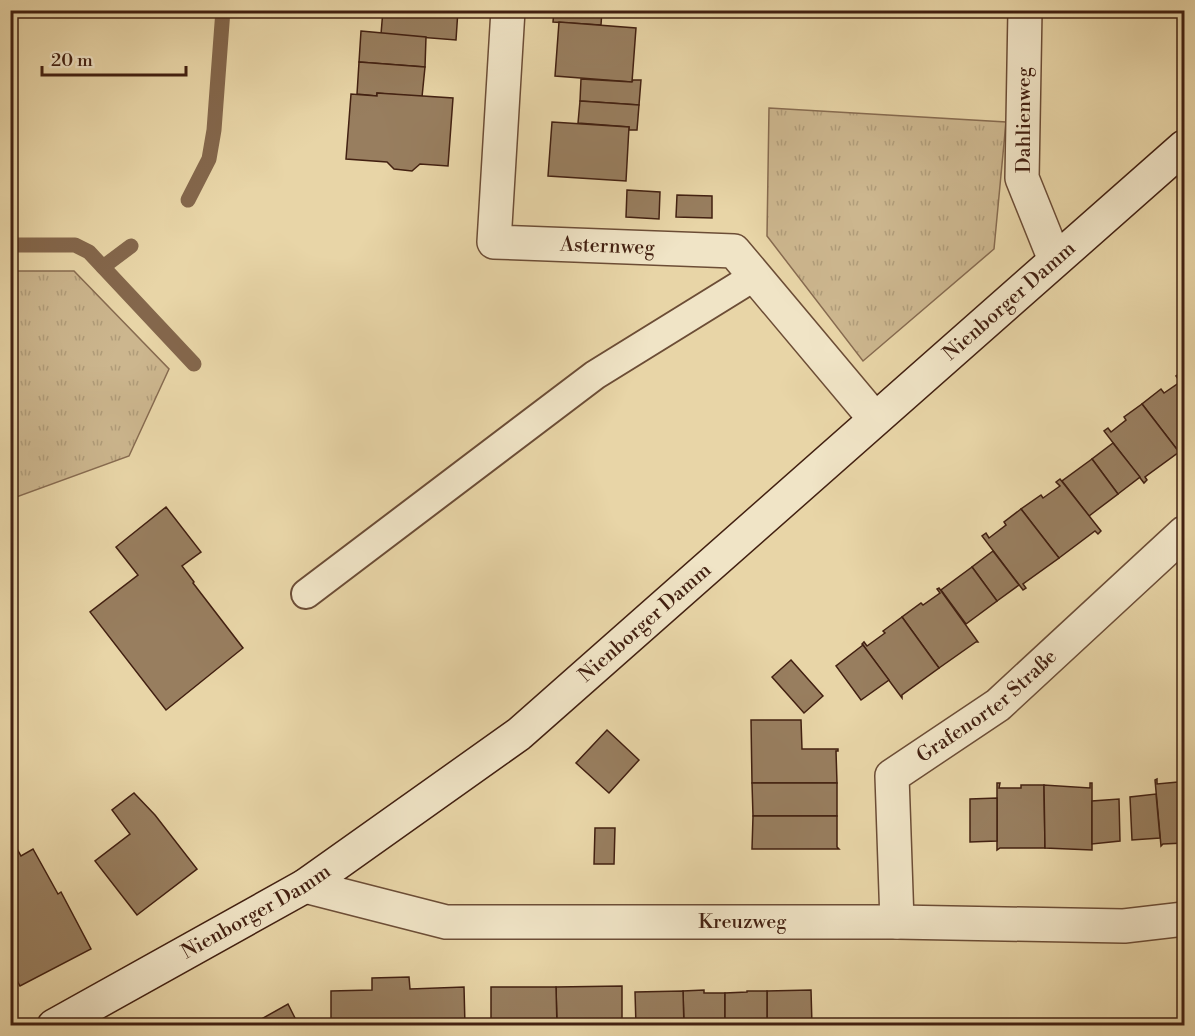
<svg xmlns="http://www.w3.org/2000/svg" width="1195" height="1036" font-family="'Libre Bodoni',serif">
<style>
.grass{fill:url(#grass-tufts);stroke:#876b50;stroke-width:1.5}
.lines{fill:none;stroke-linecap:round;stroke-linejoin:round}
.stream{stroke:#84674c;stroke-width:15}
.building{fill:#987e5f;stroke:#422011;stroke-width:1.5}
.lane-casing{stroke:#6c4d36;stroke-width:32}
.street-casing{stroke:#6c4d36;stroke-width:36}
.secondary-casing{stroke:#422011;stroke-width:36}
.lane{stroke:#f0e4c6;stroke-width:28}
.street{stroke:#f0e4c6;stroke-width:33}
.secondary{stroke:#f0e4c6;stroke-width:33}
.labels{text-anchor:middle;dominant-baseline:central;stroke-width:5;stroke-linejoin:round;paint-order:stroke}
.street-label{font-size:20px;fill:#422011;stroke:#f0e4c6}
</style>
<defs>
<pattern id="grass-tufts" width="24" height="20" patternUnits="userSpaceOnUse" patternTransform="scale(1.5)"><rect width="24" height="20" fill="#ccb68e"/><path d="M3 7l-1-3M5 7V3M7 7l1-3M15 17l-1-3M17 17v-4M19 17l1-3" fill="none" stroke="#b09c79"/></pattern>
</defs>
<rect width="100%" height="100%" fill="#e8d5a7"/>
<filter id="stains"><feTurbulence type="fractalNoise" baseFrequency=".00333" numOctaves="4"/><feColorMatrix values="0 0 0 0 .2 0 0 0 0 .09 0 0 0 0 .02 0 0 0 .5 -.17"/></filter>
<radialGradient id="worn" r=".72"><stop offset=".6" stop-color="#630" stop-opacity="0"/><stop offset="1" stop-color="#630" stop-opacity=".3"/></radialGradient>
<g class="grass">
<polygon points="769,108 1006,122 994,249 863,361 767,236"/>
<polygon points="11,271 74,271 169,369 129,456 11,499"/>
</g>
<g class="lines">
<g class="stream">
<polyline points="188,200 209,159 214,130 223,10"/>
<polyline points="10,245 75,245 89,252 194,364"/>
<polyline points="103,267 131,246"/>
</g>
</g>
<g class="building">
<polygon points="383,10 458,10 456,40 381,34"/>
<polygon points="554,10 602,10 601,25 553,22"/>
<polygon points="559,22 636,28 632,82 555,76"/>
<polygon points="361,31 426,37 425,67 359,62"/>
<polygon points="359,62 425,67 422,97 377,93 377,96 357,94"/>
<polygon points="581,79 632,82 633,80 641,80 639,105 580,101"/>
<polygon points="377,93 453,98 448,166 420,164 412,171 394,169 387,162 346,159 351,94 377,96"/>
<polygon points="580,101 639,105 637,130 629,130 629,127 578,123"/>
<polygon points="552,122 629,127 626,181 548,176"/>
<polygon points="627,190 660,192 659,219 626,217"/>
<polygon points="677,195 712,196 712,218 676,217"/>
<polygon points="1180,373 1184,379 1184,447 1179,452 1142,404 1161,389 1164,393 1180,382 1176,376"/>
<polygon points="1142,404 1179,452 1145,477 1147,480 1144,483 1104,431 1108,428 1111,432 1126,420 1124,417"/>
<polygon points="1113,443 1140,477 1118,494 1092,459"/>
<polygon points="1092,459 1118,494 1089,516 1062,481"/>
<polygon points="1060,479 1101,531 1098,534 1095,531 1059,558 1021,509 1041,495 1043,498 1060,486 1056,482"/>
<polygon points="166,507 201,552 182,566 194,582 193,583 243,648 166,710 90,612 138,575 116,547"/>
<polygon points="1021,509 1059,558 1023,584 1026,588 1023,590 982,536 986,533 989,538 1006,525 1004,522"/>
<polygon points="993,551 1019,585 997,601 972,567"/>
<polygon points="972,567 997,601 966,624 941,590"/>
<polygon points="939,588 978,642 976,642 939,668 902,617 921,603 923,605 940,593 937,589"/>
<polygon points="902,617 939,668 902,695 902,698 862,644 864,642 867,646 885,633 883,631"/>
<polygon points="863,645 889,680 861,700 836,666"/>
<polygon points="791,660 823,696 804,713 772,677"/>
<polygon points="751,720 801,720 802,749 838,749 838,751 836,751 837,783 752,783"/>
<polygon points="607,730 639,760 609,793 576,763"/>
<polygon points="1157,779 1157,784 1178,782 1178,779 1184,779 1184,843 1163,844 1161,846 1155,780"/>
<polygon points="752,783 837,783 837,816 753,816"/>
<polygon points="997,783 1000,783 999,788 1021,788 1021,785 1044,785 1045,848 1000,848 997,850"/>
<polygon points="1090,783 1092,783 1092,850 1045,848 1044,785 1090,788"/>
<polygon points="134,793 155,815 197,869 137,915 95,861 130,834 112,810"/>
<polygon points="1156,794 1160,838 1132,840 1130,797"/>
<polygon points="997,798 997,841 970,842 970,799"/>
<polygon points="1119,799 1120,841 1092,844 1092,801"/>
<polygon points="753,816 837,816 837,847 839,849 752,849"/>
<polygon points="595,828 615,828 614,864 594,864"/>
<polygon points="10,836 21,856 33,849 58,894 61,892 91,949 20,986 10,968"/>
<polygon points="409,977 410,989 464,987 465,1026 331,1026 331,991 372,990 372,978"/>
<polygon points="622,986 622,1026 557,1026 556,987"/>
<polygon points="491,987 556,987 557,1026 491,1026"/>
<polygon points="704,990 704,993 725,993 725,1026 684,1026 683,991"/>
<polygon points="811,990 812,1026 767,1026 767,991"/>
<polygon points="683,991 684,1026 636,1026 635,992"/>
<polygon points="747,991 767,991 767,1026 725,1026 725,993 747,992"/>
<polygon points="288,1004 299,1026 249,1026"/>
</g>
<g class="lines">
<g class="lane-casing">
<polyline id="lane" points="306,594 595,375 755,276"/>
</g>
<g class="street-casing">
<g id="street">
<path id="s1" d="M508 10 494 242 734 251 875 419"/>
<polyline points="1025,10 1022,178 1055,260"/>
<path id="s2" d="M305 886 446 922H897L1124 926 1184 919"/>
<path id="s3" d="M897 922 892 776 998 705 1184 533"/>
</g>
</g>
<g class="secondary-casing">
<g id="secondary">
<path id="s4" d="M54 1026 305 886 519 734 1184 147"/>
</g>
</g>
<use href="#lane" class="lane"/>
<use href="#street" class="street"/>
<use href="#secondary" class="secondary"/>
</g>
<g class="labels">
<g class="street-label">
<text transform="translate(1024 120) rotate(-90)">Dahlienweg</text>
<text stroke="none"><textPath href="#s1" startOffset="346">Asternweg</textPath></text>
<text stroke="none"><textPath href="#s4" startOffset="1204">Nienborger Damm</textPath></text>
<text stroke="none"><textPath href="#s4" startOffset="718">Nienborger Damm</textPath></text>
<text stroke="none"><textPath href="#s3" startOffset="264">Grafenorter Straße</textPath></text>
<text stroke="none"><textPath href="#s4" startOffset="232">Nienborger Damm</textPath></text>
<text stroke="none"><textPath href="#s2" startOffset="442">Kreuzweg</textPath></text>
</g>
</g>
<rect width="1195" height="1036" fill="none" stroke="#e8d5a7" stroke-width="36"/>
<rect x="12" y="12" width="1171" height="1012" fill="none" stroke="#422011" stroke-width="3"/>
<rect x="18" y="18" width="1159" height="1000" fill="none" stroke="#422011" stroke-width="1.5"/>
<path d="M42 66v9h144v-9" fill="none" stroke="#422011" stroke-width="3"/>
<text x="51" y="66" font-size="18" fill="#422011" stroke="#f0e4c6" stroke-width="4.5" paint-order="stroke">20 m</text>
<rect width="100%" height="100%" filter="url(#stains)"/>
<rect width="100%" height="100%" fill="url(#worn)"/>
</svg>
